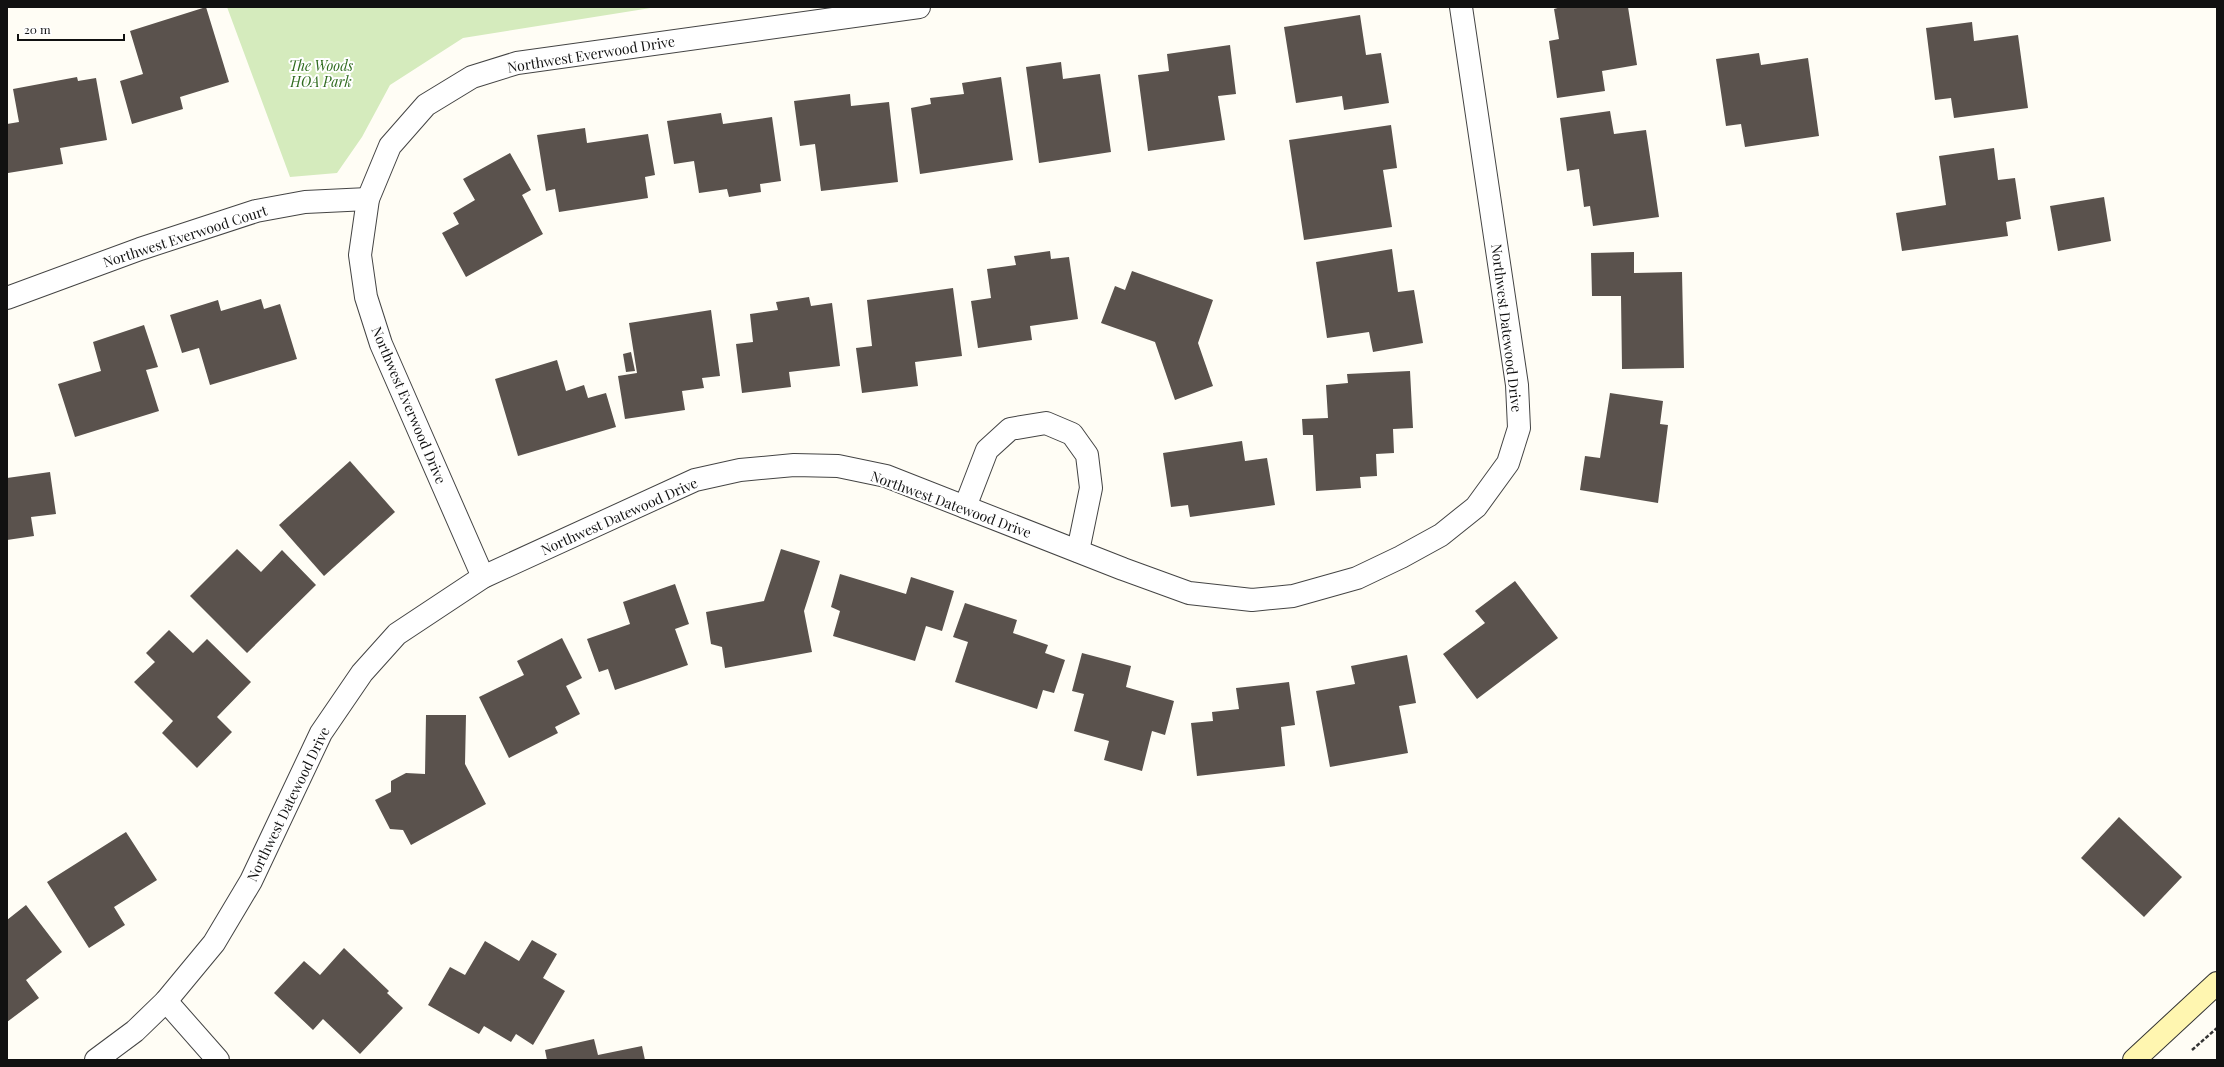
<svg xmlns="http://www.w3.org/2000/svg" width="2224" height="1067" font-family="'Playfair Display',serif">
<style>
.green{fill:#d5ebbd}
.building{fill:#5a524d}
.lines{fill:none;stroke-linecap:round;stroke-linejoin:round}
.street-casing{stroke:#444;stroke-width:24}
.secondary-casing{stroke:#333;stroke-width:24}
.path{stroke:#333;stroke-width:2.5;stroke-dasharray:4 2;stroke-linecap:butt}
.street{stroke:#fff;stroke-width:22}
.secondary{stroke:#fff6b0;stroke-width:22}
.labels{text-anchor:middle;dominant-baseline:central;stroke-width:4;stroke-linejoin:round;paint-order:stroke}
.street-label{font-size:14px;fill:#111;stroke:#fff}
.park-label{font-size:14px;font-style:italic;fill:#2f6b1f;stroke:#fff}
</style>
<rect width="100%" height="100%" fill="#fffdf5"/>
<polygon class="green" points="227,7 657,7 463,38 390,85 362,137 337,173 290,177"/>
<g class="building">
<polygon points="206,7 229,82 180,97 183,109 132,124 120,81 143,74 130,31"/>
<polygon points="1561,7 1628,7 1637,65 1602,71 1605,91 1557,98 1549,41 1559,39 1554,9"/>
<polygon points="1360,15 1366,55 1381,53 1389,103 1344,110 1342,96 1296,103 1284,27"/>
<polygon points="1972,22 1974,41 2018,35 2028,108 1954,118 1951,98 1935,100 1926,28"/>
<polygon points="1230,45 1236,94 1218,96 1225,140 1148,151 1138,75 1169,71 1167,54"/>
<polygon points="1759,53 1761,65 1808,58 1819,136 1745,147 1741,124 1726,126 1716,59"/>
<polygon points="1061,62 1063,79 1100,74 1111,152 1039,163 1026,67"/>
<polygon points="77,77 78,81 96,78 107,140 60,148 63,164 8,173 7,124 19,122 13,89"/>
<polygon points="1001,77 1013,160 920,174 911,108 931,104 930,98 964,94 962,83"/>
<polygon points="850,94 851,106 889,102 898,182 821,191 815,144 800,146 794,101"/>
<polygon points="1610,111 1614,134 1646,130 1659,217 1593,226 1590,206 1584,207 1579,169 1567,171 1560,118"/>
<polygon points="721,113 723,124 772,117 781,181 760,184 761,192 729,197 727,189 699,193 694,161 674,164 667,121"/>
<polygon points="1391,125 1397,168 1383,170 1392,227 1304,240 1289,140"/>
<polygon points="585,128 587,143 648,134 655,175 645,177 648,198 559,212 555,189 546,191 537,135"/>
<polygon points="1994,148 1998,180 2015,178 2021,219 2006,222 2008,236 1902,251 1896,213 1946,205 1939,156"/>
<polygon points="510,153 531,190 522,195 543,234 466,277 442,233 459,224 453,213 475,200 463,179"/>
<polygon points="2104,197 2111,241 2058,251 2050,206"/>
<polygon points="1392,249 1398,292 1414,290 1423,343 1373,352 1369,332 1327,338 1316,262"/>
<polygon points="1050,251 1051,259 1069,257 1078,319 1030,326 1032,340 978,348 971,301 991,298 987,269 1016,265 1014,256"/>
<polygon points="1634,252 1634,273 1682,272 1684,368 1622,369 1621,296 1592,296 1591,253"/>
<polygon points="1132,271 1213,300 1198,343 1213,386 1175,400 1155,342 1101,323 1115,286 1125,290"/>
<polygon points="953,288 962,356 915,362 918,386 862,393 856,348 872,346 867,300"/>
<polygon points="809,297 811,306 832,303 840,366 789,372 791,387 742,393 736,344 753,342 750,314 778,310 776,302"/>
<polygon points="261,299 264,309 280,304 297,359 210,385 199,348 182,353 170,315 218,300 221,311"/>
<polygon points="711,310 720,376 702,378 704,388 682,391 685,410 625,419 618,376 637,373 629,323"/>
<polygon points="144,325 158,367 146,370 159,411 75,437 58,384 101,371 93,342"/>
<polygon points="631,352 635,371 626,372 623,354"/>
<polygon points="557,360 566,391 584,385 588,398 606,393 616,427 518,456 495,379"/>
<polygon points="1410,371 1413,428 1393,429 1394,453 1376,454 1377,476 1360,477 1361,488 1316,491 1313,435 1303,435 1302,419 1328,418 1326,385 1348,383 1347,374"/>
<polygon points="1610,393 1663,401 1660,424 1668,425 1658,503 1580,490 1585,456 1600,458"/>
<polygon points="1242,441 1245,461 1267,458 1275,505 1190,517 1188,505 1171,507 1163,453"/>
<polygon points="350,461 395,512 324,576 279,525"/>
<polygon points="50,472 56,514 31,517 34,536 7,540 7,478"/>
<polygon points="237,549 261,572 282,550 316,585 247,653 190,596"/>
<polygon points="781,549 820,561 804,611 812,652 725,668 722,647 711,644 706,612 764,601"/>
<polygon points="840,574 906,594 911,577 954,591 942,631 926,626 915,661 833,636 840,611 831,607"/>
<polygon points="1515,581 1558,638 1477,699 1443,654 1485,623 1475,611"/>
<polygon points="675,584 689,624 675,629 688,665 615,690 608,669 599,672 587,639 630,624 623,602"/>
<polygon points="965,603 1017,620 1013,633 1048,645 1045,653 1065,660 1054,693 1043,690 1037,709 955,682 968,642 953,637"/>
<polygon points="169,630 193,653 207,639 251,682 217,717 232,732 197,768 162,733 173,721 134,682 155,662 146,653"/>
<polygon points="562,638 582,678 566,686 580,714 555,727 558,733 509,758 479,697 524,675 517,661"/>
<polygon points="1082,653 1131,666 1126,687 1174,701 1165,735 1152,731 1142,771 1104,760 1109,741 1074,731 1084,694 1072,691"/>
<polygon points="1407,655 1416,703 1399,706 1408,753 1330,767 1316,691 1355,684 1351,666"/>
<polygon points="1289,682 1295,725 1281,727 1285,766 1197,776 1191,723 1213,721 1212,712 1239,709 1236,688"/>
<polygon points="426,715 466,715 465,764 486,804 411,845 403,830 390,829 375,800 391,792 391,781 406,773 425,774"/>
<polygon points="2119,817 2182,877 2144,917 2081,858"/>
<polygon points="126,832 157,880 114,907 125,925 89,948 47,882"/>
<polygon points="26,905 62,952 26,980 39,998 7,1022 7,920"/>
<polygon points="532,940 557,954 543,978 565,991 533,1045 516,1034 511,1042 484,1026 479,1034 428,1005 450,967 465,975 485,941 519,961"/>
<polygon points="344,948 389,991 387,993 403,1008 360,1054 323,1019 313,1030 274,993 304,961 320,975"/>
<polygon points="594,1039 598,1055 642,1046 645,1060 547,1060 545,1050"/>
</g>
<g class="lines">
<g class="street-casing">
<g id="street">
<polyline points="7,298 140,249 256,211 305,202 368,199"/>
<polyline points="965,507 987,450 1010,429 1046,423 1072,434 1087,455 1091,488 1078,551"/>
<polyline points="483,577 381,344 366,297 360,255 368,199 390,146 426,105 472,77 517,63 919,7"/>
<polyline points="166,1001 218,1060"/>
<polyline points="96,1060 135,1031 166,1001 214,943 251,881 321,733 362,673 397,634 483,577 695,480 740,470 794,465 838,466 886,476 1123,569 1189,593 1252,600 1293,596 1357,578 1401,557 1441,535 1476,507 1508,463 1519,428 1517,385 1461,7"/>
</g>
</g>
<g class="secondary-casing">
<polyline id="secondary" points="2134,1060 2217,983"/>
</g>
<polyline class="path" points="2192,1050 2217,1028"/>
<use href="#street" class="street"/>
<use href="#secondary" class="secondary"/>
</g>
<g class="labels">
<g class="street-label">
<text transform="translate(591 54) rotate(-9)">Northwest Everwood Drive</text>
<text transform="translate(185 236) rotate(-18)">Northwest Everwood Court</text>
<text transform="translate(1507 328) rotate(83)">Northwest Datewood Drive</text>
<text transform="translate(409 405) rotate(67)">Northwest Everwood Drive</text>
<text transform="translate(951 504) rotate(20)">Northwest Datewood Drive</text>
<text transform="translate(619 516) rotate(-24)">Northwest Datewood Drive</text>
<text transform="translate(288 804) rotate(-64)">Northwest Datewood Drive</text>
</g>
<g class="park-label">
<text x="321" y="65">The Woods<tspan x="321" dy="16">HOA Park</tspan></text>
</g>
</g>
<rect width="2224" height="1067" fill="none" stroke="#111111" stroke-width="16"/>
<path d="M18 34v6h106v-6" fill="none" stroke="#111111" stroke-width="2"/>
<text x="24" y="34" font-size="12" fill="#111111" stroke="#ffffff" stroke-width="3" paint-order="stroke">20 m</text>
</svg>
